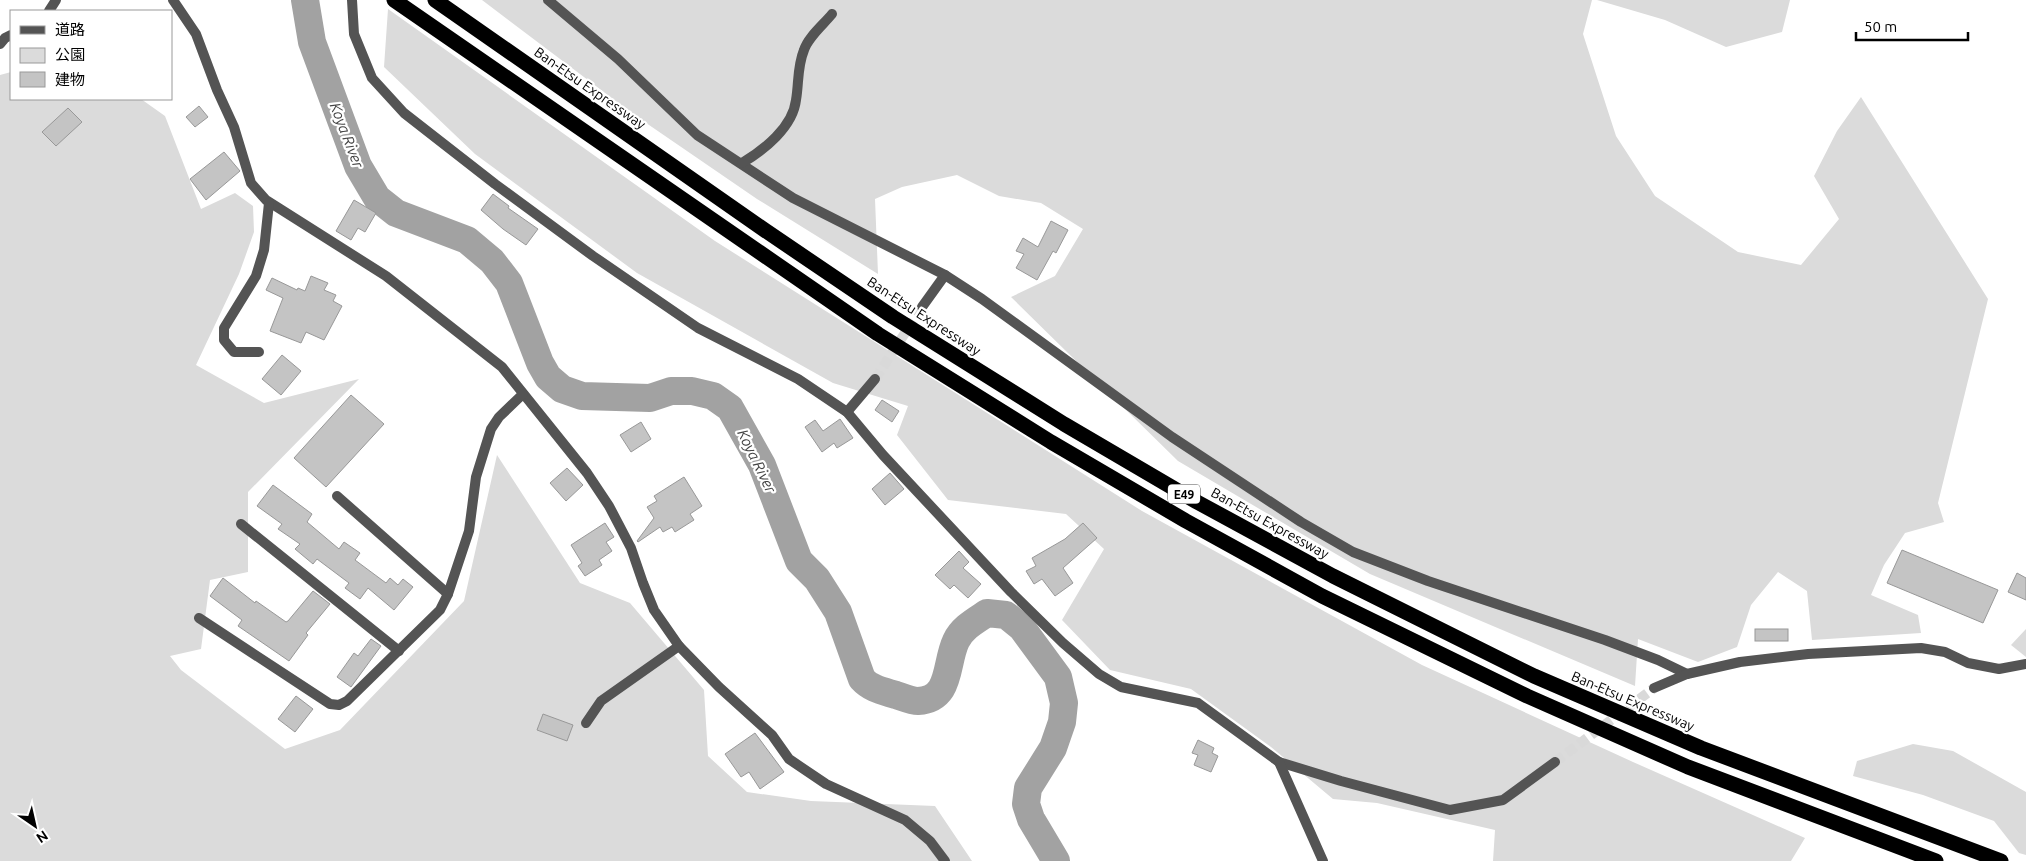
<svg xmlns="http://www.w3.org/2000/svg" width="2026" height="861" font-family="Ubuntu,'Noto Sans JP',sans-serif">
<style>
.green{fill:#dbdbdb}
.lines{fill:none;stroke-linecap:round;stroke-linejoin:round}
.river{stroke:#a2a2a2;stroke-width:28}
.building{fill:#c4c4c4;stroke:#989898}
.street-tunnel{stroke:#d9d9d9;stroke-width:10;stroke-dasharray:10 5;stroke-linecap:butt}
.street{stroke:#545454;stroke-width:10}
.highway{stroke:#000;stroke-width:15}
.labels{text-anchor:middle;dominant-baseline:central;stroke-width:4.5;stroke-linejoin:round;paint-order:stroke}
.shield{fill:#fff;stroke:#4c4c4c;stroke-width:1}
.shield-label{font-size:12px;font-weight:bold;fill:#000}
.street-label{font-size:14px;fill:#000;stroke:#fff}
.water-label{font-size:15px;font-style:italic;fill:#434343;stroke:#fff}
</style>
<rect width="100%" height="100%" fill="#fff"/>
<g class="green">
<polygon points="482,0 1592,0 1583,34 1616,136 1655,196 1738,252 1801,265 1839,219 1814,176 1837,131 1861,97 1988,299 1938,503 1944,522 1905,533 1884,565 1871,595 1918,615 1921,633 1812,640 1807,591 1778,572 1751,605 1737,647 1698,662 1638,639 1635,686 1370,574 1178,461 1011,297 1055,276 1083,229 1041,203 999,196 957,175 902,187 875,199 878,274 757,199 633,114"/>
<polygon points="1597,0 1790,0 1782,32 1726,47 1665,20"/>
<polygon points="388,9 715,241 1142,511 1422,665 1633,762 1805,838 1791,861 1493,861 1495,830 1377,803 1333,799 1271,747 1191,689 1110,670 1062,620 1104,549 1066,514 948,500 897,435 908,406 833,383 637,273 475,154 384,67"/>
<polygon points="11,72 11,99 141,99 165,116 201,209 235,193 253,206 254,232 239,274 196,365 264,403 359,379 248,492 248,572 210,580 201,649 170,656 181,670 285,749 340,730 464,601 497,455 580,583 630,603 704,690 708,756 747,792 811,801 935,806 972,861 0,861 0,75"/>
<polygon points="2026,629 2026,657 2011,645"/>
<polygon points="1913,744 1953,751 2026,792 2026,855 2019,853 1994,821 1923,795 1853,776 1857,761"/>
</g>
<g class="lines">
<path class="river" d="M305 0 312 42 358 166 377 198 396 213 467 240 492 261 509 283 540 363 548 377 562 389 582 396 650 398 671 391H692L713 396 730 408 762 465 799 561 817 579 838 612 862 679C871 689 883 691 896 695 902 697 912 701 918 701 952 699 945 664 956 641 962 628 975 621 987 613L1006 615 1022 628 1058 677 1064 703 1062 722 1053 748 1028 788 1026 804 1031 819 1056 861"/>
</g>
<g class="building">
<polygon points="199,106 208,117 195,127 186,117"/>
<polygon points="68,108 82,122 56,146 42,132"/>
<polygon points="224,152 240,171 206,200 190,179"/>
<polygon points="493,194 509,206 508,208 538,229 526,245 503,229 481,210"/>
<polygon points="354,200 376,213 365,232 358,228 351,240 336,231"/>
<polygon points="1051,221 1068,230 1056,253 1053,251 1037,280 1016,268 1024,254 1016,251 1023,238 1038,247"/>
<polygon points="311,276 328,283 324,290 336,295 333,301 342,306 324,340 306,332 301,343 270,331 283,298 266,290 272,278 297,290 298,288 305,291"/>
<polygon points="282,355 301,371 281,395 262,379"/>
<polygon points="351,395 384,424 326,487 294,458"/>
<polygon points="882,400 899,411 892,422 875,410"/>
<polygon points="840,419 853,438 837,448 834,443 822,452 805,427 815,420 823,431"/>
<polygon points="641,422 651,439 631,452 620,435"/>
<polygon points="567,468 583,485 566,501 550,483"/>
<polygon points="890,473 904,489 885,505 872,489"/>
<polygon points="684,477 702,506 690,514 694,520 675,532 672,527 663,532 660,527 638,542 637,541 654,518 647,507 657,501 654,496"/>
<polygon points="273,485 312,514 307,522 339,549 344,542 360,553 355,560 386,583 390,578 398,585 403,579 413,587 394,610 368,588 360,599 345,588 349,583 317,559 313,564 295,549 300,544 278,529 282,524 257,506"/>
<polygon points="605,523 614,537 606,542 612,551 599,560 602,565 585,576 578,566 582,563 571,545"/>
<polygon points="1083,523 1097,538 1063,568 1073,583 1055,596 1042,579 1034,584 1026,571 1036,566 1032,558 1065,539"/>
<polygon points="1902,550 1998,590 1983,623 1887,583"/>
<polygon points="959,551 969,562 963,568 981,584 968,598 954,585 950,589 935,575"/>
<polygon points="2017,573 2026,578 2026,600 2008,592"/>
<polygon points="223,578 255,603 256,601 286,622 288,621 313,591 330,604 306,633 308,635 289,661 238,626 242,620 210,596"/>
<rect x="1755" y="629" width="33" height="12"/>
<polygon points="371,639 381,646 351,687 337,677 354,653 358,656"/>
<polygon points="296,696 313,709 295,732 278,719"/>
<polygon points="543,714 573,725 567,741 537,730"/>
<polygon points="755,733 784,772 760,789 749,772 741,777 725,754"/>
<polygon points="1198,740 1214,748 1212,753 1218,756 1211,772 1194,765 1198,755 1192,753"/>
</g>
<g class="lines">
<g class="street-tunnel">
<polyline points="875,379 922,307"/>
<polyline points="1555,762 1654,688"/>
</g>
<g class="street">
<polyline points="173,0 196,34 217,90 234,127 251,183 266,200 386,276 502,367 587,473 609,506 631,548 643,583 654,610 679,646 719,687 772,735 789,759 826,784 905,820 930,841 945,861"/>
<polyline points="352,0 354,34 372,78 404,113 495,184 593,256 698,328 798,379 847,412 883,455 1011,592 1063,643 1099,674 1121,687 1198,703 1279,762 1341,781 1450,810 1503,800 1555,762"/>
<polyline points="548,0 618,59 697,135 793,198 945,275 922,307"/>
<polyline points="49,11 56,0"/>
<polyline points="0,44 5,38 11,35"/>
<path d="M742 163C764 150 793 127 796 100 799 83 797 67 804 50 808 37 824 24 832 14"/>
<polyline points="945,275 982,299 1172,437 1301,522 1353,552 1428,581 1605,640 1658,660 1687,674"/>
<polyline points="259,352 234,352 224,340 224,328 256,276 264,250 269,203"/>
<polyline points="847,412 875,379"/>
<polyline points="337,496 448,594"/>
<polyline points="241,524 399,651"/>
<polyline points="199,618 330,704 339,705 347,701 440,610 448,594 469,531 476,477 491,429 499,417 523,394"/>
<polyline points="1654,688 1687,674 1740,662 1808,654 1921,648 1945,652 1968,663 1999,669 2026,664"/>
<polyline points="586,723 601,701 679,646"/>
<polyline points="1279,762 1323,861"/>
</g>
<g class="highway">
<polyline points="394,0 878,334 1051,442 1186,521 1322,596 1527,696 1688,767 1936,861"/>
<polyline points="435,0 766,231 893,317 1064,424 1197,502 1333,576 1534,676 1701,748 2001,861"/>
</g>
</g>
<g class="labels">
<rect class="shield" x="1168" y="484.5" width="32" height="19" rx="4"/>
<g class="shield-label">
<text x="1184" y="494">E49</text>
</g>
<g class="street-label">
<text transform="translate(590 88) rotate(35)">Ban-Etsu Expressway</text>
<text transform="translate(924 316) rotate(33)">Ban-Etsu Expressway</text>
<text transform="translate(1270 523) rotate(29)">Ban-Etsu Expressway</text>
<text transform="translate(1633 701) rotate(23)">Ban-Etsu Expressway</text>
</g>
<g class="water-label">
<text transform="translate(347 135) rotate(69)">Koya River</text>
<text transform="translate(757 461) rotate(64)">Koya River</text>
</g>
</g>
<rect x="10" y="10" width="162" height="90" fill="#ffffff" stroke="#999999"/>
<rect x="20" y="26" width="25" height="8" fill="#545454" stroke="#999999"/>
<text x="55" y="35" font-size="15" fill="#000000">道路</text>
<rect x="20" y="48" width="25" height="15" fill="#dbdbdb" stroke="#999999"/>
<text x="55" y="60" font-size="15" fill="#000000">公園</text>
<rect x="20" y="72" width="25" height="15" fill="#c4c4c4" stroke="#999999"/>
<text x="55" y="85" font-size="15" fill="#000000">建物</text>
<g transform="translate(35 826) rotate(146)" stroke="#ffffff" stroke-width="4" paint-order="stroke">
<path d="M0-4L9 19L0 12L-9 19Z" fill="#000000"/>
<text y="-8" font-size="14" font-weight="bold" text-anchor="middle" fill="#000000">N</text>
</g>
<path d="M1856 32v8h112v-8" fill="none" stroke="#000000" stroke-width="2.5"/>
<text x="1864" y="32" font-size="15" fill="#000000" stroke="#ffffff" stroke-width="4" paint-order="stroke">50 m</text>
</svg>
